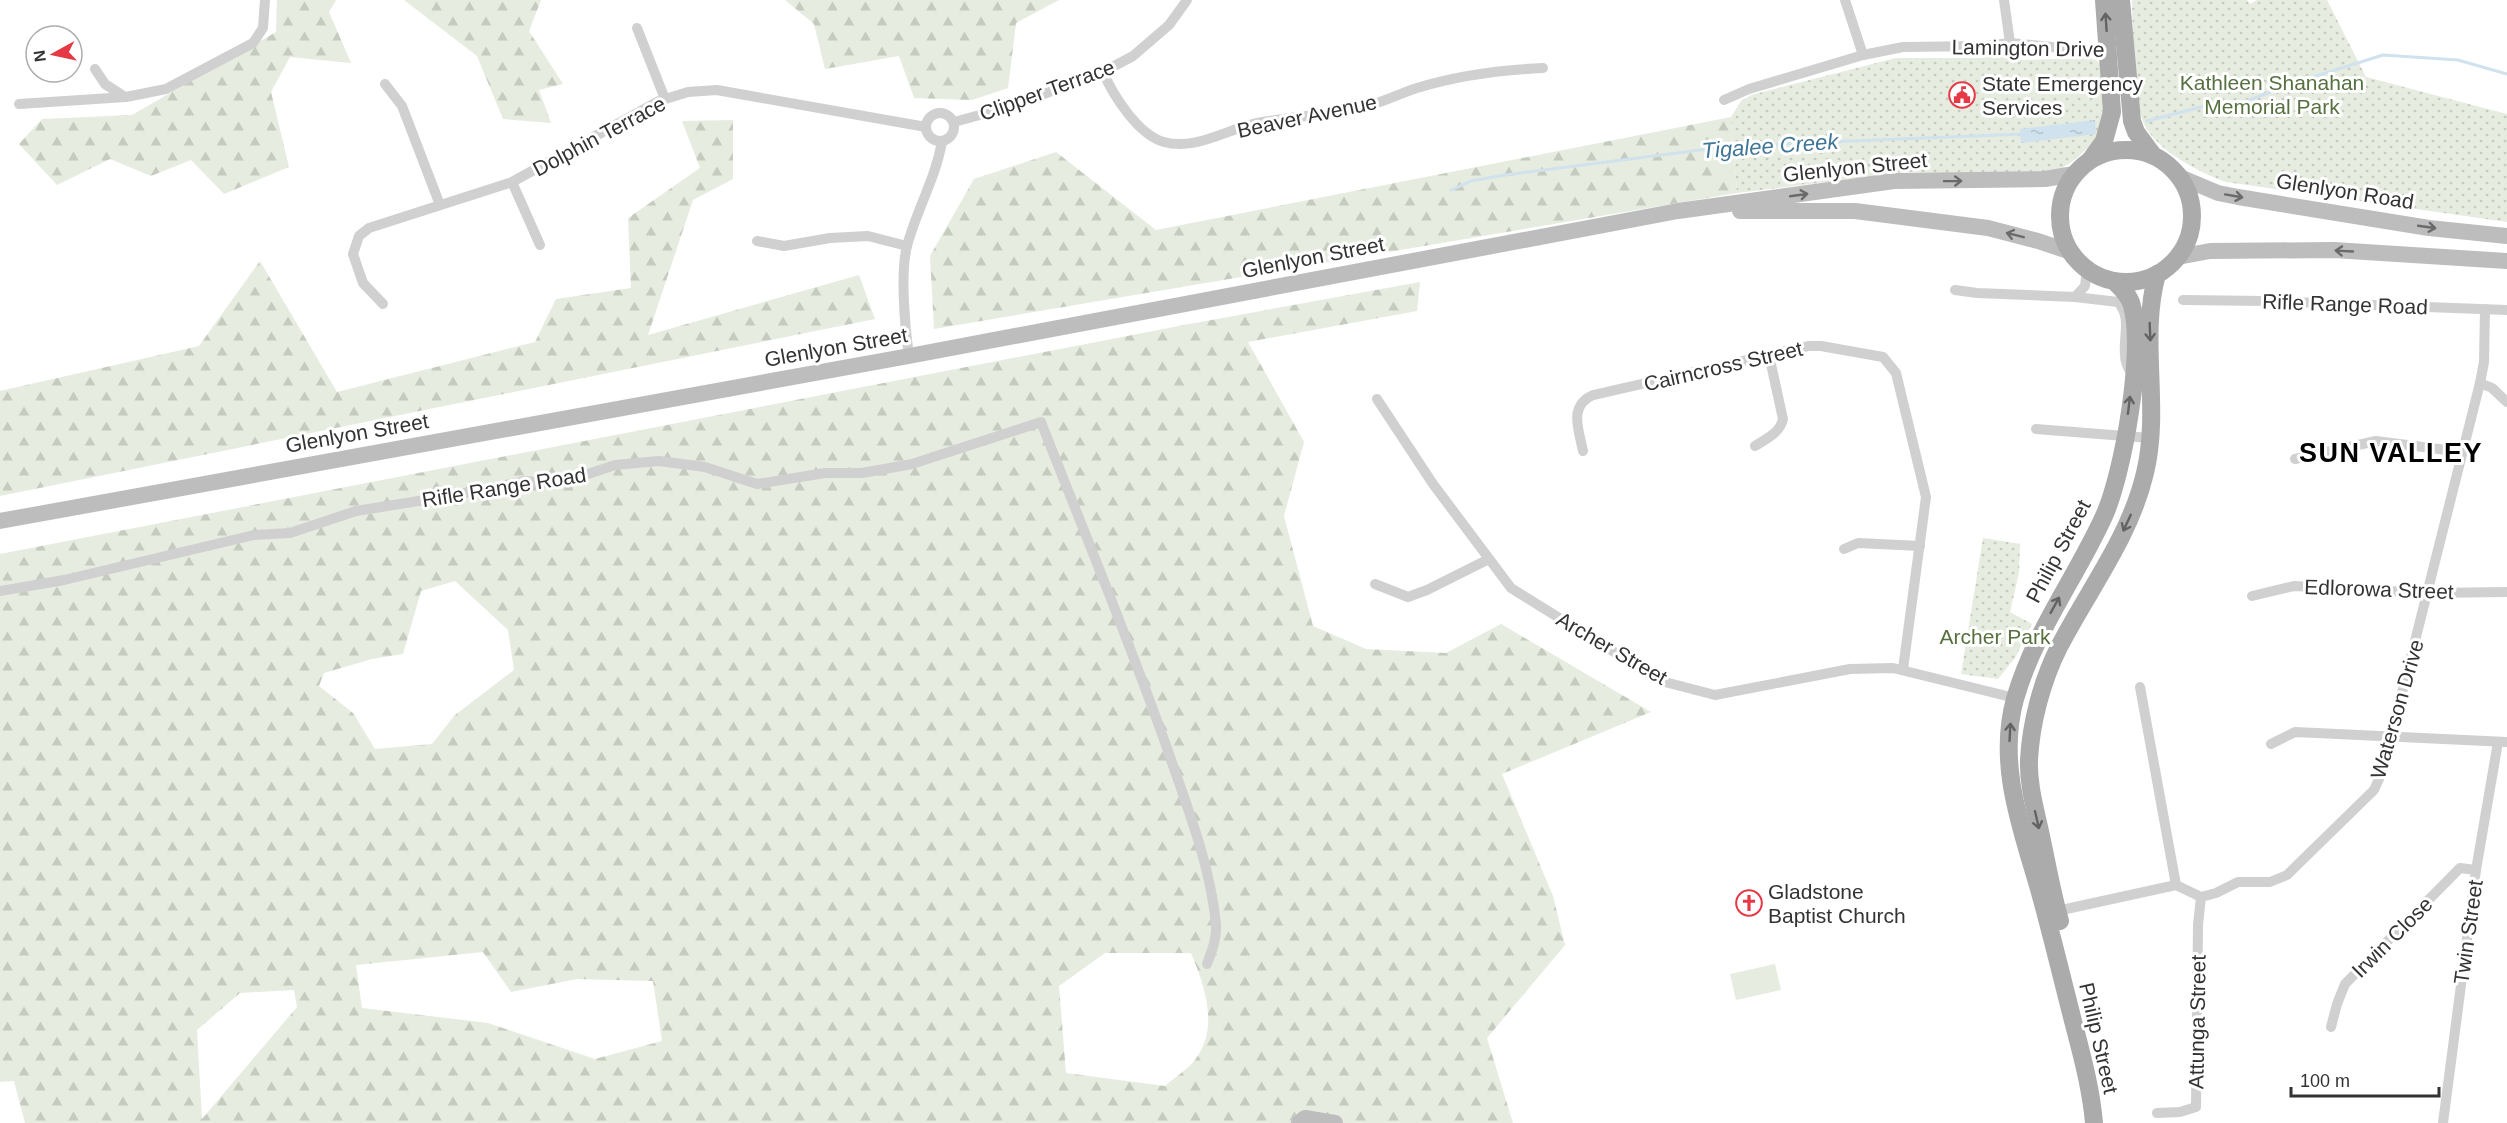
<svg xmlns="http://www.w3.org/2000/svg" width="2507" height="1123" font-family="Arial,sans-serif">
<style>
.forest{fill:url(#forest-firs);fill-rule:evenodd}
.park{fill:url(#park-dots)}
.pitch{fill:#e6ecdf}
.water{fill:url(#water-ripples)}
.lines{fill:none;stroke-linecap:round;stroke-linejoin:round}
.stream{stroke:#cfe2ee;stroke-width:3}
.street{stroke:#d0d0d0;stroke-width:10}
.secondary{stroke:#bdbdbd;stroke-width:16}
.primary{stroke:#ababab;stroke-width:18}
.oneway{stroke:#636363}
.oneway2{stroke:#6a6a6a}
.labels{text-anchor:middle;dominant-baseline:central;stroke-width:6;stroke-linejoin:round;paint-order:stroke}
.street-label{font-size:21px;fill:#333;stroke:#fff}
.park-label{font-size:21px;fill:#56703f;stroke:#fff}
.poi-label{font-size:21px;fill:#333;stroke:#fff;text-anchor:start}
.water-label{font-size:22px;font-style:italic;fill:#3f7597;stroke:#fff}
.district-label{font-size:27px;font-weight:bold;letter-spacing:1.5px;fill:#000;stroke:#fff}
</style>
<defs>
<pattern id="forest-firs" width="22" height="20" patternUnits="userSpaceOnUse" patternTransform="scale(1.5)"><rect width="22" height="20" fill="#e6ecdf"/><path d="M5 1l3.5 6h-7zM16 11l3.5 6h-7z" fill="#c6cbc0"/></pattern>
<pattern id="park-dots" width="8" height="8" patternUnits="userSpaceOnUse" patternTransform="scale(1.5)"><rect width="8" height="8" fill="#e6ecdf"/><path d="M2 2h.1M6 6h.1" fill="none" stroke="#c6cbc0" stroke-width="1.8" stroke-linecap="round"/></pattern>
<pattern id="water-ripples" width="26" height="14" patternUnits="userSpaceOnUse" patternTransform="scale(1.5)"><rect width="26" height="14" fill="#cfe2ee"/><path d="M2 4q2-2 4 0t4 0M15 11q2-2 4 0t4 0" fill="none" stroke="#b2c2cd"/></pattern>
</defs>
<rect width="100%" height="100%" fill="#fff"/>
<g class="forest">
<polygon points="277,0 336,0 329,12 351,63 290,57 271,92 289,167 224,194 191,160 151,176 110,159 57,185 19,144 42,119 132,115 276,32"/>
<polygon points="404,0 541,0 529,31 563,84 539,90 551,123 503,119 477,56"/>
<polygon points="785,0 1059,0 1016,23 1008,88 972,100 914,98 899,56 825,69 814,24"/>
<polygon points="1731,117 1737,193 934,329 930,256 974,179 1056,152 1156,230"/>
<polygon points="733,120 733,179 693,200 648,335 859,275 875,319 0,496 0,391 199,346 260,261 337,392 535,342 556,299 631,288 628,218 700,168 682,121"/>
<path d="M1420 282 1417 311 1248 342 1304 442 1284 516 1313 626 1366 649 1446 653 1501 624 1651 712 1502 774 1553 896 1565 945 1487 1038 1513 1123H25L14 1081 0 1082V554L1184 325ZM455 581 508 630 514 670 455 715 432 744 375 749 353 713 319 686 324 673 372 659 403 654 421 591ZM483 952 511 992 577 979 653 981 662 1041 595 1059 488 1023 362 1008 356 965ZM1105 953H1191C1204 984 1219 1026 1197 1057 1190 1068 1175 1077 1165 1086L1066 1073 1059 986ZM294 990 297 1007 202 1119 197 1030 240 993Z"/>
</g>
<g class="park">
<path d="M2132 0H2247L2250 4 2257 0H2327L2366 77 2507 114V222L2226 182C2200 173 2156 150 2144 124 2132 98 2133 30 2132 0Z"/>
<polygon points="2003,49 2022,60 2088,58 2096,60 2100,64 2105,109 2098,138 2076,159 2062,168 2034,175 1908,172 1737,193 1731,117 1741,101 1751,95 1896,58 1982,58"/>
<polygon points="1983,538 2020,544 2019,573 2010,612 2032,624 2015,658 1998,679 1961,674"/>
</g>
<polygon class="pitch" points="1775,964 1781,990 1736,1000 1730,974"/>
<polygon class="water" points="2095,120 2096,134 2021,143 2020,129"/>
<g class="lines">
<g class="stream">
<polyline points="2147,121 2201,107 2247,101 2297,82 2383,55 2458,60 2507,74"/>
<polyline points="1451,190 1471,181 1505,175 1732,146 2023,134"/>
</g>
<g class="street">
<polyline points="1845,0 1863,55"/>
<polyline points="2004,0 2010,43"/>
<polyline points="637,28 665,99"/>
<polyline points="95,69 105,84 125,97"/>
<path d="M1103 72C1113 95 1138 135 1164 142 1195 151 1227 129 1257 123 1294 116 1333 115 1370 105 1386 101 1401 93 1417 88 1459 75 1500 70 1543 68"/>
<polyline points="385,84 402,106 440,205"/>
<polyline points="1724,100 1749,89 1863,55 1903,47 1985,46 2010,43 2082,50 2111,49"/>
<polyline points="19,104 126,97 166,89 253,43 263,28 265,0"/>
<circle cx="940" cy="127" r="14"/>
<polyline points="954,122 1009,107 1103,72 1133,56 1169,25 1187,0"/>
<polyline points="512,182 540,245"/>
<polyline points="757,241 784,246 830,238 868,236 907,246"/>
<path d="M1955 290 1977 293 2075 297 2118 302C2132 318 2123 336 2125 355 2125 361 2128 368 2131 373"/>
<polyline points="2075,297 2085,286 2087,269"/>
<polyline points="2183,300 2264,301 2507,310"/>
<polyline points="383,304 363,283 353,254 359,236 369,228 512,182 659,101 688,92 717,90 926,127"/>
<path d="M909 356C905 329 900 273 907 246 917 209 935 180 942 142"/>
<polyline points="2480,383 2492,388 2507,402"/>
<polyline points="1377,399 1433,484 1511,588 1661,681 1715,695 1850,669 1893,668 2015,698"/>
<polyline points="2036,429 2150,438"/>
<path d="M1755 446C1766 439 1780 433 1783 419L1769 355"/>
<path d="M1583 451C1579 430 1568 406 1593 395L1808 346H1821L1883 357 1896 373 1926 497 1903 669"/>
<polyline points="2295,459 2376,441 2462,452"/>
<polyline points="1844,549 1858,543 1920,546"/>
<polyline points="1375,584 1408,597 1427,590 1489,559"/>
<path d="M0 591 64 580 254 535 290 533 356 511 450 496 525 481 549 483 582 476 615 465 659 461 705 467 757 484 825 473H862L912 464 1041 422C1084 532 1130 642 1169 754 1188 809 1210 865 1216 924 1217 938 1212 951 1207 964"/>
<polyline points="2252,596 2294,586 2428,593 2507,592"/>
<polyline points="2140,687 2176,885"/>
<polyline points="2271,744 2295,732 2507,742"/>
<polyline points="2057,911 2176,885 2201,897 2216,893 2238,882 2270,882 2287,875 2374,790 2382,772 2480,383 2484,362 2485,309"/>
<polyline points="2331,1027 2337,1004 2345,984 2460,868 2476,870"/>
<polyline points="2157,1113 2180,1112 2196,1107 2198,925 2201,897"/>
<polyline points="2443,1123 2476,870 2498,742"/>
</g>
<g class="secondary">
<polyline points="2180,177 2218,193 2238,197 2429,228 2507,236"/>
<polyline points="1740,211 1855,211 1988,228 2038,241 2071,252"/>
<polyline points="2178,257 2210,251 2334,250 2507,261"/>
<polyline points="0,521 909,356 1678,211 1894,181 2045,179 2074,174"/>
<polyline points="1299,1123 1305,1118 1335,1123"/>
</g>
<g class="primary">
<polyline points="2121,0 2132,121 2136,132 2153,155"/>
<circle cx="2126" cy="216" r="66"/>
<polyline points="2091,159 2104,141 2112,112 2104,0"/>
<path d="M2060 921C2052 893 2047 864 2041 836 2036 812 2028 786 2029 760 2031 722 2042 681 2059 647 2089 589 2130 537 2145 473 2161 407 2139 339 2157 274"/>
<path d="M2094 1123C2091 1087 2081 1052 2072 1017 2061 974 2051 932 2039 889 2021 827 1997 764 2015 699 2034 632 2076 578 2104 516 2123 475 2145 349 2132 306 2130 296 2121 288 2114 281"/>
</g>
</g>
<defs><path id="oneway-shaft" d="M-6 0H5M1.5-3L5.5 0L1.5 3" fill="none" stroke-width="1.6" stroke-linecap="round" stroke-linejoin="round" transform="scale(1.5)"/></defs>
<g class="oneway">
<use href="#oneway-shaft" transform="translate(2106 22) rotate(-94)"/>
<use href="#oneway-shaft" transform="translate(2150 332) rotate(88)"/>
<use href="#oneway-shaft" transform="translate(2129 405) rotate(-83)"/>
<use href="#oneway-shaft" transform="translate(2127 523) rotate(115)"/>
<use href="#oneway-shaft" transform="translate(2055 605) rotate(-61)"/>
<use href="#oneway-shaft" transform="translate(2010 732) rotate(-87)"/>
<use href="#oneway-shaft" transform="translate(2037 820) rotate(77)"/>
</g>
<g class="oneway2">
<use href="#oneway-shaft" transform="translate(1953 181) rotate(-1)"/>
<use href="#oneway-shaft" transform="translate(1799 195) rotate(-8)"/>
<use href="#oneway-shaft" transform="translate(2234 196) rotate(10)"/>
<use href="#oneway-shaft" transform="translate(2427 227) rotate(8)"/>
<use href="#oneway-shaft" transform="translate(2015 235) rotate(-166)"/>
<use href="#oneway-shaft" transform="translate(2344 251) rotate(-177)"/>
</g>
<defs>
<g id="civic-ring" transform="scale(1.35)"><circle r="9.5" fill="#fff" stroke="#e63946" stroke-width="1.5"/><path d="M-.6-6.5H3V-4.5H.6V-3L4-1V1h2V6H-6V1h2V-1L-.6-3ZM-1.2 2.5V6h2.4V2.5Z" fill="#e63946"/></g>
<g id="church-ring" transform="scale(1.35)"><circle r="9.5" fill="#fff" stroke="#e63946" stroke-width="1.5"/><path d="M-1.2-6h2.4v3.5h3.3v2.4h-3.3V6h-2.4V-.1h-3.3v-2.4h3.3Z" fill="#e63946"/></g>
</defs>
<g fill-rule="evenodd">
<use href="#civic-ring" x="1962" y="95"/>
<use href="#church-ring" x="1749" y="903"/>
</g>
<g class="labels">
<g class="street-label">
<text transform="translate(2028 48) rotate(1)">Lamington Drive</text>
<text transform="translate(1047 90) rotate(-20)">Clipper Terrace</text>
<text transform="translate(1307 116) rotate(-12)">Beaver Avenue</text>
<text transform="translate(599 136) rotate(-28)">Dolphin Terrace</text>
<text transform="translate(1855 167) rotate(-6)">Glenlyon Street</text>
<text transform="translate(2345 191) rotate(9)">Glenlyon Road</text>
<text transform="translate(1313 257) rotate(-11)">Glenlyon Street</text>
<text transform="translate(2345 304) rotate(2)">Rifle Range Road</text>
<text transform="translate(836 347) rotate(-10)">Glenlyon Street</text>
<text transform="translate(1723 366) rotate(-13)">Cairncross Street</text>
<text transform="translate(357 433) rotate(-10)">Glenlyon Street</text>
<text transform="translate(504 487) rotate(-9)">Rifle Range Road</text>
<text transform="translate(2058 551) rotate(-62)">Philip Street</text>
<text transform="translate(2379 589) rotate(2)">Edlorowa Street</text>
<text transform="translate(1612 648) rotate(30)">Archer Street</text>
<text transform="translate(2397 709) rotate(-74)">Waterson Drive</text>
<text transform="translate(2468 932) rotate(-82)">Twin Street</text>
<text transform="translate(2392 937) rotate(-45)">Irwin Close</text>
<text transform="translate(2197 1022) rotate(-89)">Attunga Street</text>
<text transform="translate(2099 1038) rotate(77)">Philip Street</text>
</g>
<g class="park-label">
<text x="2272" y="82">Kathleen Shanahan<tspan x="2272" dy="24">Memorial Park</tspan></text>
<text x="1995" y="636">Archer Park</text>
</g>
<g class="poi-label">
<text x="1982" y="83">State Emergency<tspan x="1982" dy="24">Services</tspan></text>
<text x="1768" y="891">Gladstone<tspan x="1768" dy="24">Baptist Church</tspan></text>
</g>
<g class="water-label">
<text transform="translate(1770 146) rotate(-4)">Tigalee Creek</text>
</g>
<g class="district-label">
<text x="2391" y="453">SUN VALLEY</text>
</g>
</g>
<g transform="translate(54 54) rotate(262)"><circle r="28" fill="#ffffff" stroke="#adadad" stroke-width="1.5"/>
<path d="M0-4.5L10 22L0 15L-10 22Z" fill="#e63946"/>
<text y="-9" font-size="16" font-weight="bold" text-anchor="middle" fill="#333333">N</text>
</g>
<path d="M2291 1087v9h148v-9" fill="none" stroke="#333333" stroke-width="3"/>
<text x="2300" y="1087" font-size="18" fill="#333333" stroke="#ffffff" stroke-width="4.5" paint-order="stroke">100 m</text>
</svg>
